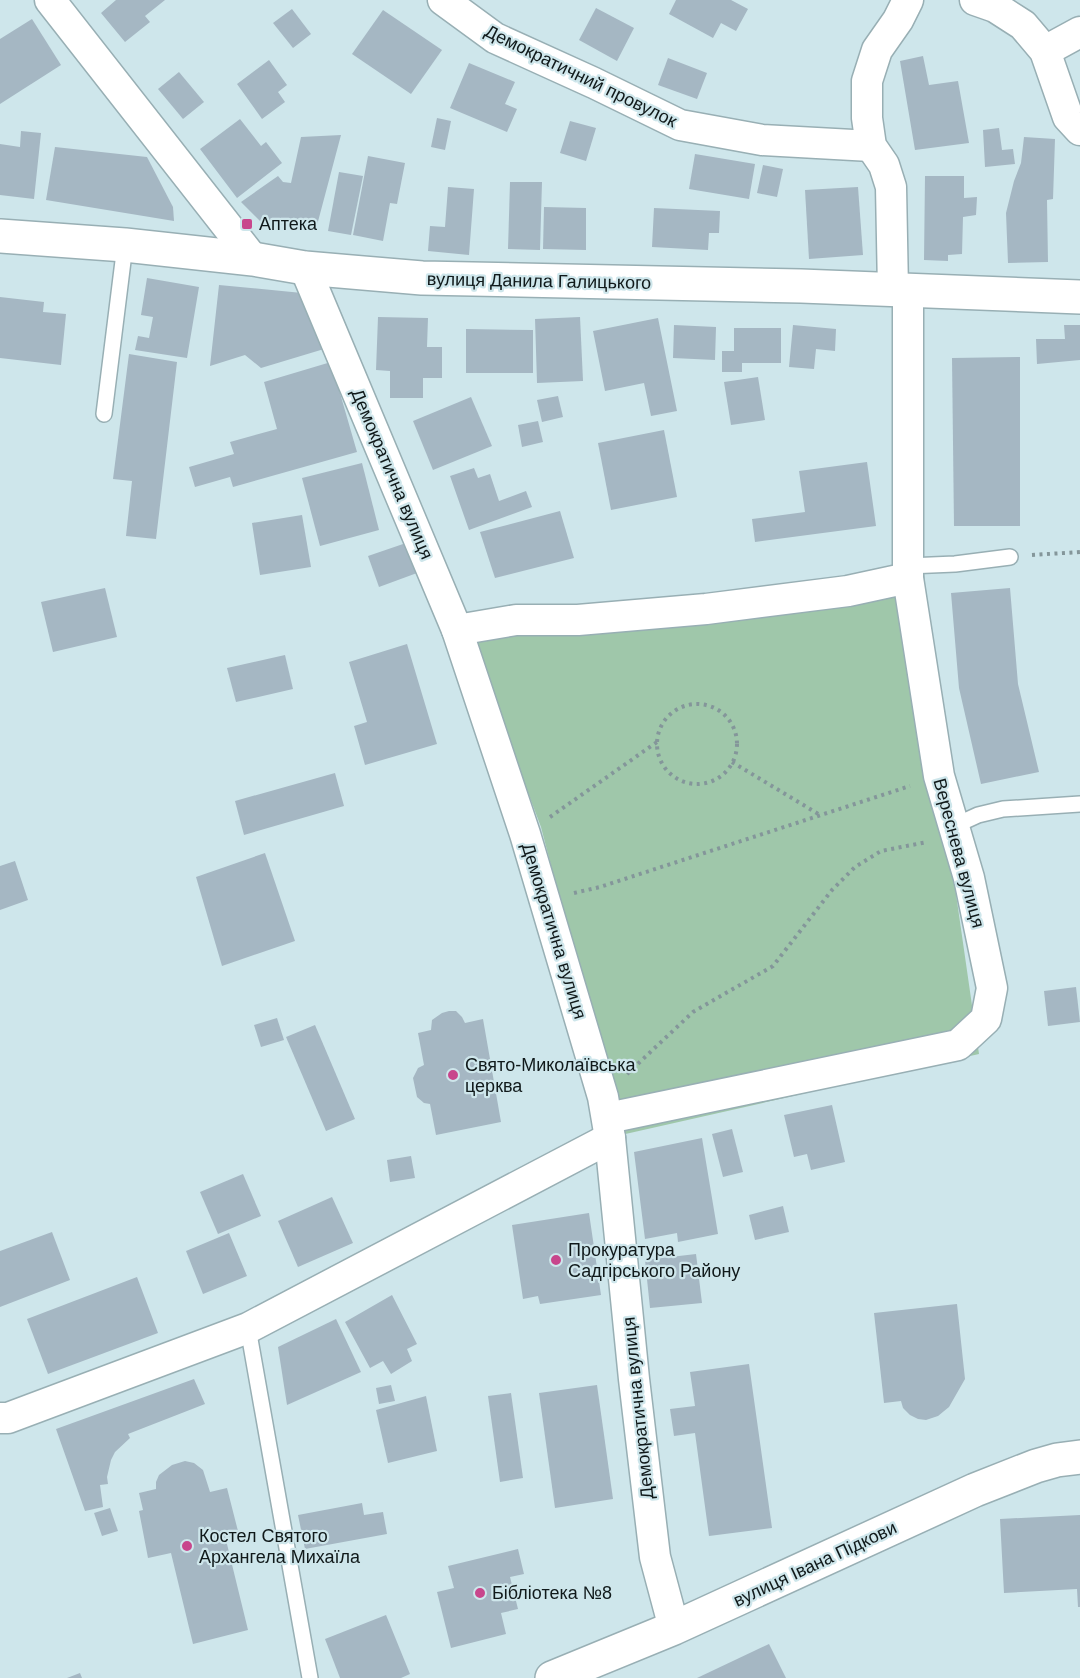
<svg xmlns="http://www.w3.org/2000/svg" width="1080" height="1678" font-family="Arial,sans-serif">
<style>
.green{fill:#9fc7aa}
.building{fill:#a5b7c3}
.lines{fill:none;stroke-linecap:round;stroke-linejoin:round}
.lane-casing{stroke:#98afb4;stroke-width:18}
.street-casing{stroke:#98afb4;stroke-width:33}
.secondary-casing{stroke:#98afb4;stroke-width:36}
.path{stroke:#84969a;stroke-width:4;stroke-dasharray:3 4.5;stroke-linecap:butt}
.lane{stroke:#fff;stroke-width:15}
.street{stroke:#fff;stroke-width:30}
.secondary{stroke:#fff;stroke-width:33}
.poi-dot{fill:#c8468c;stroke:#cee6eb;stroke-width:2}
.labels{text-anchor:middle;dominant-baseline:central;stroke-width:4.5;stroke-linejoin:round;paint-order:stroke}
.street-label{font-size:18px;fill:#10191a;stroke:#cee6eb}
.poi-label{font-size:18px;fill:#10191a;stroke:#cee6eb;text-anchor:start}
</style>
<rect width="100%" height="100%" fill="#cee6eb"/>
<polygon class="green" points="908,578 939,776 979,1054 621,1135 541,827 463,621"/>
<g class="building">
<polygon points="116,0 165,0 145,16 150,22 125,42 101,13"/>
<polygon points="676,0 731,0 748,9 736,31 721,23 713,38 669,14"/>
<polygon points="596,8 634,28 617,61 579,40"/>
<polygon points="292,9 311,34 293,48 273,23"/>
<polygon points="383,10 442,50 411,94 352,54"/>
<polygon points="32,19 61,65 0,104 0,39"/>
<polygon points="923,56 929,85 958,81 969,143 915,150 900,61"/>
<polygon points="668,58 707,73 697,99 658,85"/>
<polygon points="269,60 287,85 278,92 285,102 262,119 237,84"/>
<polygon points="469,63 515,82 505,104 517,109 507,132 450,108"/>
<polygon points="179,72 204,102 183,119 158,89"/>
<polygon points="437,118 451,121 445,150 431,147"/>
<polygon points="240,119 261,146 266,142 282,163 237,198 200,149"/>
<polygon points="570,121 596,128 586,161 560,153"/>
<polygon points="999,128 1002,150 1013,149 1015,164 985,167 983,130"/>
<polygon points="21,131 41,133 34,199 0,195 0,144 20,147"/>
<polygon points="341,135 316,229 262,223 241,202 278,176 283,182 291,183 301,137"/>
<polygon points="1024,137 1055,139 1053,199 1047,200 1048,262 1008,263 1006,213 1014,181 1021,163"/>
<polygon points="55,147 147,157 173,207 174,221 46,200"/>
<polygon points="695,154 755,164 749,199 689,189"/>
<polygon points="368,156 405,163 397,204 390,203 383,241 353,235"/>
<polygon points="763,165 783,169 777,197 757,193"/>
<polygon points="339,172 363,176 351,235 328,231"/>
<polygon points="925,176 964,176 964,198 977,197 976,215 963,217 962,254 948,255 948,261 924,260"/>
<polygon points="510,182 542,182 540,250 508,249"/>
<polygon points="448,187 474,189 469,255 428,251 430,226 445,227"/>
<polygon points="858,187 863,255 809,259 805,190"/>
<polygon points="544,207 586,208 586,250 543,249"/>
<polygon points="654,208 720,211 719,233 709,233 708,250 652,247"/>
<polygon points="147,278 199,287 187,358 135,350 138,336 149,338 153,317 141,315"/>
<polygon points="219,285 302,293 324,349 261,368 245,355 210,366"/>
<polygon points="0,297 44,302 43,312 66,314 61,365 0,358"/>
<polygon points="378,317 428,318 427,347 442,347 442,378 423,378 423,398 390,398 390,371 376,370"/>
<polygon points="580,317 583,381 537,383 535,319"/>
<polygon points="658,318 677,411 651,416 644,383 605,391 593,331"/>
<polygon points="674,325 716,327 715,360 673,358"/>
<polygon points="793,325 836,329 835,351 816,349 814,369 789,367"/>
<polygon points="1064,325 1080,325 1080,360 1037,364 1036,339 1065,339"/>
<polygon points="734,328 781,328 781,363 742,363 742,372 722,372 722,351 734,351"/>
<polygon points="466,329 533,330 533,373 466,373"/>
<polygon points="129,354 177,362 156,539 126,536 132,481 113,479"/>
<polygon points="1020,357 1020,526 954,526 952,358"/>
<polygon points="331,362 357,452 233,487 230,477 195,487 189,467 234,454 230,442 277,429 264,382"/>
<polygon points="758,377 765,420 731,425 724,382"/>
<polygon points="558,396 563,417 542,422 537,400"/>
<polygon points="471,397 492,446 433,470 413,421"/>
<polygon points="538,421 543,442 522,447 518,425"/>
<polygon points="664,430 677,497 611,510 598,443"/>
<polygon points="867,462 876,526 755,542 752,519 805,512 799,471"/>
<polygon points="362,463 379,530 320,546 302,478"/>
<polygon points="474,468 478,478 490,474 499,501 526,491 532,507 469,530 450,476"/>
<polygon points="560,511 574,558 495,578 480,532"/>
<polygon points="302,515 311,567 260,575 252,523"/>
<polygon points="406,543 417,573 379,587 368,556"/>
<polygon points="105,588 117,637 53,652 41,602"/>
<polygon points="1010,588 1018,684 1039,772 981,784 959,688 951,593"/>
<polygon points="407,644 437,744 365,765 354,726 367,722 349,662"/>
<polygon points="285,655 293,689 236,702 227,668"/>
<polygon points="335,773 344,806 244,835 235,801"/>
<polygon points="265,853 295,941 222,966 196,877"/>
<polygon points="15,861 28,900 0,910 0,866"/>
<polygon points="1076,987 1080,1022 1048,1026 1044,991"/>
<polygon points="449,1011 456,1011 462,1017 465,1023 483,1019 501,1122 436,1135 430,1104 424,1103 417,1097 413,1078 418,1068 424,1065 418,1033 431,1030 432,1020 442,1013"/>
<polygon points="277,1018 284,1040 261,1047 254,1025"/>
<polygon points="315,1025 355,1119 326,1131 286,1037"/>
<polygon points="832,1105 845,1162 811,1170 807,1154 794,1157 784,1115"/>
<polygon points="732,1129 743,1172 723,1177 712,1134"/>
<polygon points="702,1138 718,1234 678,1242 677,1233 645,1239 634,1152"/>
<polygon points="411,1156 415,1178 390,1182 387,1160"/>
<polygon points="243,1174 261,1216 218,1234 200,1192"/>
<polygon points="332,1197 353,1243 298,1267 278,1221"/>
<polygon points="783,1206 789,1232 755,1240 749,1215"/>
<polygon points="589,1213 601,1295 540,1304 538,1296 523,1299 512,1225"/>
<polygon points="52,1232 70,1280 0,1307 0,1251"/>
<polygon points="229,1233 247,1276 203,1294 186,1251"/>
<polygon points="696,1254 702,1303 650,1308 645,1260"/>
<polygon points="137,1277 158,1333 48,1374 27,1319"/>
<polygon points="392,1295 417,1344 407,1349 412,1361 391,1374 383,1361 370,1368 345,1322"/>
<polygon points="957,1304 965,1379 949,1407 938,1416 926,1420 918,1419 910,1415 903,1408 901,1401 884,1403 874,1313"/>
<polygon points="336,1319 361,1372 287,1405 278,1347"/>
<polygon points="749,1364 772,1528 709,1536 695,1433 674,1436 670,1409 695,1406 690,1372"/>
<polygon points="194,1379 205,1404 128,1434 130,1438 115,1452 111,1460 107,1477 108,1484 100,1485 103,1507 85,1511 56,1429"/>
<polygon points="391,1385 395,1401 379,1404 376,1388"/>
<polygon points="597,1385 613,1499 555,1508 539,1393"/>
<polygon points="511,1393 523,1478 500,1482 488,1396"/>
<polygon points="426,1396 437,1451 388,1463 376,1410"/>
<polygon points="185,1461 194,1463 203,1470 210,1492 227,1488 239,1535 226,1540 248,1630 193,1644 171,1553 148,1558 139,1511 143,1510 139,1493 156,1489 156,1482 159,1475 172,1465"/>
<polygon points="362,1503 364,1515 383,1512 387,1534 305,1549 298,1515"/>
<polygon points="110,1508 118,1531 102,1536 94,1513"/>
<polygon points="1080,1515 1080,1607 1078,1607 1077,1589 1004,1593 1000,1519"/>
<polygon points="518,1549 524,1574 510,1577 518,1609 501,1613 506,1634 451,1648 437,1592 454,1588 448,1566"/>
<polygon points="386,1615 410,1674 401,1678 340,1678 325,1639"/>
<polygon points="769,1644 786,1678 697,1678"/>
<polygon points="80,1673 82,1678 67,1678"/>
</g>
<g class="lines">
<g class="lane-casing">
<g id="lane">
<polyline points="104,414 125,245"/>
<polyline points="908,566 955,564 1010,557"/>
<polyline points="954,826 978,815 1003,809 1080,804"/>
<polyline points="248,1328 310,1678"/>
</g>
</g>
<g class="street-casing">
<g id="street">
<polyline points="50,0 253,259"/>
<polyline points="443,0 495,38 594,83 680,125 762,140 871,146"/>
<polyline points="975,0 995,7 1023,25 1045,51 1068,117 1080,130"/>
<polyline points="1045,51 1080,32"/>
<polyline points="305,268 457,630 525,834 603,1097 610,1138 634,1379 655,1557 674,1628"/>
<polyline points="893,290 891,187 884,165 871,146 867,118 867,81 877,50 898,20 908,0"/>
<polyline points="457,630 516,620 578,620 706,609 848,591 908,578"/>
<polyline points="608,1118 958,1045 986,1019 992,988 969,878 939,776 908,578 908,291"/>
<polyline points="0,1418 8,1418 248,1328 610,1138"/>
</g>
</g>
<g class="secondary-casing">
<g id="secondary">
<polyline points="0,236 125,245 253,259 305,268 422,278 801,286 1080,297"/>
<polyline points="552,1678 674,1628 975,1490 1036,1466 1057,1460 1080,1457"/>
</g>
</g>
<g class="path">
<polyline points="1032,555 1080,552"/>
<circle cx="697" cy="744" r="40"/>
<polyline points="732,762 820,815"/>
<polyline points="550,817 657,742"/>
<polyline points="574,893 600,887 910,786"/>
<polyline points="627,1074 693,1012 773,966 832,890 855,867 881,851 927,842"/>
</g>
<use href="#lane" class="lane"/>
<use href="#street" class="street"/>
<use href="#secondary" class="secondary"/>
</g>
<g class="poi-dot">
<rect x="241" y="218" width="12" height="12" rx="3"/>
<circle cx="453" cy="1075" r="6"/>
<circle cx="556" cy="1260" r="6"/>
<circle cx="187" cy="1546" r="6"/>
<circle cx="480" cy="1593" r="6"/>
</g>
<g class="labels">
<g class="street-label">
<text transform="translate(581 76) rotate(26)">Демократичний провулок</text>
<text transform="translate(539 281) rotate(1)">вулиця Данила Галицького</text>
<text transform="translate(392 474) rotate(67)">Демократична вулиця</text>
<text transform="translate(959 853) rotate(75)">Вереснева вулиця</text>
<text transform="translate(554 931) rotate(73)">Демократична вулиця</text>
<text transform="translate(638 1408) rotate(-96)">Демократична вулиця</text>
<text transform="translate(815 1564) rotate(-25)">вулиця Івана Підкови</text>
</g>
<g class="poi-label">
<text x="259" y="224">Аптека</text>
<text x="465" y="1065">Свято-Миколаївська<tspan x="465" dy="21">церква</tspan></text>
<text x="568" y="1250">Прокуратура<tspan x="568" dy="21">Садгірського Району</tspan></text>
<text x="199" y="1536">Костел Святого<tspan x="199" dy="21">Архангела Михаїла</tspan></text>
<text x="492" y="1593">Бібліотека №8</text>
</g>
</g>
</svg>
